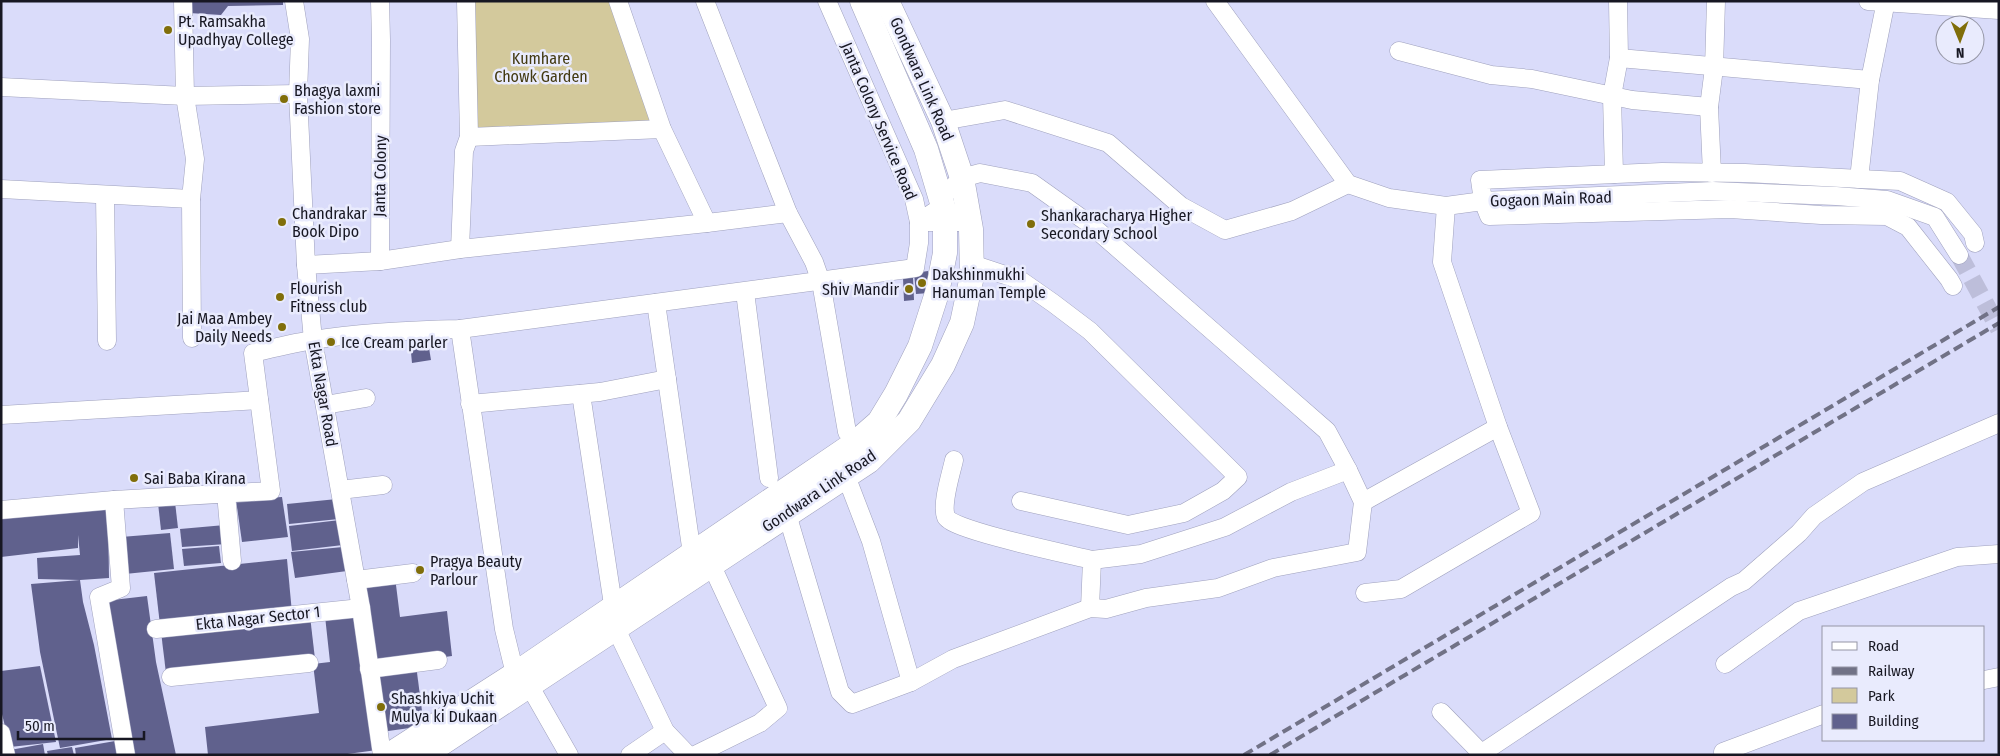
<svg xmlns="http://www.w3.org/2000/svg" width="2000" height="756" font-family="'Fira Sans Condensed',sans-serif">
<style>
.green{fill:#d3c99c}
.building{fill:#60618d}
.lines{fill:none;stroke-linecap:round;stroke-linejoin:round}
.street-tunnel{stroke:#bdbeda;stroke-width:18;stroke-dasharray:18 9;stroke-linecap:butt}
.street-casing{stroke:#9fa1bd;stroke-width:19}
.secondary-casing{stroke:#9fa1bd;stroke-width:25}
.street{stroke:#fff;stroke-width:18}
.secondary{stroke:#fff;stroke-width:24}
.rail{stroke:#717286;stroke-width:4;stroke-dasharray:10 5;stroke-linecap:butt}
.poi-dot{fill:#806e0a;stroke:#e9ebfd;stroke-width:2}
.labels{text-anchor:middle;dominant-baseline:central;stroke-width:5;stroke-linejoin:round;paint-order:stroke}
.poi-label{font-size:16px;fill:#171722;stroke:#e9ebfd;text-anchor:start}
.park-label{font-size:16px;fill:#433a12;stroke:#e9ebfd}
.street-label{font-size:16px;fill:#171722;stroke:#e9ebfd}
</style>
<rect width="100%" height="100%" fill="#dadcfa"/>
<polygon class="green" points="466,1 618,1 662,129 469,137"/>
<g class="building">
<polygon points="189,1 283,1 283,5 228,6 221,15 189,13"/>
<polygon points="928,271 929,293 916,294 914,273"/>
<polygon points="913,277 914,300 904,301 903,278"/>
<polygon points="426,330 431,360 412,363 409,332"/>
<polygon points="282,497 288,537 242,542 236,500"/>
<polygon points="337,499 339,519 289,524 287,504"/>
<polygon points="175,502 178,528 161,530 158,503"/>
<polygon points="108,507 109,578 80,580 83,602 94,645 112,739 60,748 40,652 31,584 80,580 38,579 37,558 80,555 78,535 78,548 1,557 1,517"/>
<polygon points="340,520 343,545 292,551 289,526"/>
<polygon points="225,525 227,544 182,547 180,529"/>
<polygon points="170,533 174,569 125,574 121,537"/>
<polygon points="219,546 221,563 184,566 182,549"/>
<polygon points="343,547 347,571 295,578 291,552"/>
<polygon points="287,559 292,613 160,625 154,573"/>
<polygon points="395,577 400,617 447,611 452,656 373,667 361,582"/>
<polygon points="147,596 156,662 176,755 128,755 104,601"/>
<polygon points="359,612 377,750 340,755 208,755 205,727 319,713 313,664 330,662 325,616"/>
<polygon points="310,616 315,659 166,673 161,632"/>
<polygon points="416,665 424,726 381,732 373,670"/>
<polygon points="40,666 56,742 10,747 1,710 1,671"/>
<polygon points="121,740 123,755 76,755 75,748"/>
<polygon points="43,744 45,755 10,755 10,750"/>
<polygon points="72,747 74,755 48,755 47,751"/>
</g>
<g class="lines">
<polyline class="street-tunnel" points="1959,255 1999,329"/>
<g class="street-casing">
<g id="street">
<polyline points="294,1 300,39 298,94 306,265 313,340 361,608 382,755"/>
<polyline points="618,1 662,129 707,223"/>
<polyline points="705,1 788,213 814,262 821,282 847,432"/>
<polyline points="827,1 914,199 919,222 970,222"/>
<polyline points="1215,1 1348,184 1389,198 1446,206 1483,201 1713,191 1836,196 1887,200 1935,217 1959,255"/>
<polyline points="1868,1 1999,10"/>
<polyline points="1399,51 1491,75 1532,79 1632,100 1709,107"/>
<polyline points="1619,58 1870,80"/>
<polyline points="1,87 185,96 298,94"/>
<polyline points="943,121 1005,110 1108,143 1181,206 1225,230 1292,211 1348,184"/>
<polyline points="469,137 662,129"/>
<polyline points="1712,173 1709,107 1714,68 1716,1"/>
<polyline points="1614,174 1612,96 1619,58 1618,1"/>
<polyline points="1859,179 1870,80 1886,1"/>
<polyline points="1,189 191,199 195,159 185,96 183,1"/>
<polyline points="105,195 107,341"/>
<polyline points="191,199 192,338"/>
<polyline points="460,249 464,151 469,137 466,1"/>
<polyline points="380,261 381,40 380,1"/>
<polyline points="972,264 1020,280 1053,303 1090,331 1238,477 1223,491 1184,513 1128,525 1021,501"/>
<polyline points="306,265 380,261 460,249 707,223 788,213"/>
<polyline points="1953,286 1949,279 1908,227 1887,216 1821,215 1730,209 1489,216 1483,201 1480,180 1662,172 1745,173 1900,181 1947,202 1973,234 1975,243"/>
<polyline points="745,292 769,478"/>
<polyline points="656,303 692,554"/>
<polyline points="460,329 504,629 515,674"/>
<polyline points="581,394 617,631 665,731 688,755"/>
<polyline points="470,404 600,392 667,379"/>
<polyline points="325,405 366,398"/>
<polyline points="1,415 259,400"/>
<path d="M954 460C951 474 941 504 946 517 951 530 1072 555 1092 560L1090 608"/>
<polyline points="340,490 383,485"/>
<polyline points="226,493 232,561"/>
<polyline points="114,500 121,588 99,597 126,755"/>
<polyline points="1363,502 1498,427"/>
<path d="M1 510 114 500 271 491 253 353C273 348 293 343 313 340 362 332 411 330 460 329L915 268 919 243V222L943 206 945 194 962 178 980 173 1032 183 1091 225 1327 431 1348 470 1363 502 1357 552 1273 568 1218 588 1146 598 1106 609 1090 608 953 659 911 682"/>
<polyline points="787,514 840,692 852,704 911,682 871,541 846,476"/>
<polyline points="1092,560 1141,554 1225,527 1291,492 1348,470"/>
<polyline points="356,580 413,573"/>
<polyline points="1365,593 1401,589 1531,513 1498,427 1442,262 1446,206"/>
<polyline points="156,629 361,608"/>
<polyline points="1725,664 1799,611 1957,557 1999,554"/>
<polyline points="369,669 438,660"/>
<polyline points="171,677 309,663"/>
<polyline points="1984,680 1999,677"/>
<polyline points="529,685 569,755"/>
<polyline points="1441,712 1483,755"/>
<polyline points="1,733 6,755"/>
<polyline points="1723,752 1824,714"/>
<polyline points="1482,753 1731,587 1744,581 1799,533 1814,516 1863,482 1999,423"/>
<polyline points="630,755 665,731"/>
<polyline points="695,755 760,723 778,708 711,564"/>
</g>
</g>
<g class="secondary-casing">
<g id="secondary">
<polyline points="389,755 515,674 855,443 879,422 896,394 920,346 937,293 945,253 945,213 926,149 862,1"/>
<polyline points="424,755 869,461 909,421 943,365 962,323 972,276 971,229 962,178 943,121 887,1"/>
</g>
</g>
<use href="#street" class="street"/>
<use href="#secondary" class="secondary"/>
<g class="rail">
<polyline points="1244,755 1999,307"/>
<polyline points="1270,755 1999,323"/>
</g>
</g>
<g class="poi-dot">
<circle cx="168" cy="30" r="5"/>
<circle cx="284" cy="99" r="5"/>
<circle cx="282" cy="222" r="5"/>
<circle cx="1031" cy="224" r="5"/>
<circle cx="922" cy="283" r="5"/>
<circle cx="909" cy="289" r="5"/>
<circle cx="280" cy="297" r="5"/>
<circle cx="282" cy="327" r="5"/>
<circle cx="331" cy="342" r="5"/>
<circle cx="134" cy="478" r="5"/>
<circle cx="420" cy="570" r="5"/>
<circle cx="381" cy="707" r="5"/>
</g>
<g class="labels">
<g class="poi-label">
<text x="178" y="21">Pt. Ramsakha<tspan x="178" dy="18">Upadhyay College</tspan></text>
<text x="294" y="90">Bhagya laxmi<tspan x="294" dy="18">Fashion store</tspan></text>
<text x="292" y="213">Chandrakar<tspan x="292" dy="18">Book Dipo</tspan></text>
<text x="1041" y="215">Shankaracharya Higher<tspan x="1041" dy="18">Secondary School</tspan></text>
<text x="932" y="274">Dakshinmukhi<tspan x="932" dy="18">Hanuman Temple</tspan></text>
<text x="290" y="288">Flourish<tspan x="290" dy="18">Fitness club</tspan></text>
<text x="899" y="289" text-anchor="end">Shiv Mandir</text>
<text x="272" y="318" text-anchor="end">Jai Maa Ambey<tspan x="272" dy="18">Daily Needs</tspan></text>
<text x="341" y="342">Ice Cream parler</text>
<text x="144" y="478">Sai Baba Kirana</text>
<text x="430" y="561">Pragya Beauty<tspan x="430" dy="18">Parlour</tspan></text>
<text x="391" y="698">Shashkiya Uchit<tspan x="391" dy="18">Mulya ki Dukaan</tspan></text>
</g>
<g class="park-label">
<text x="541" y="58">Kumhare<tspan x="541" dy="18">Chowk Garden</tspan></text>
</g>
<g class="street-label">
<text transform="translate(922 79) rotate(66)">Gondwara Link Road</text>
<text transform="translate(879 121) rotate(67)">Janta Colony Service Road</text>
<text transform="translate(380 176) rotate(-89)">Janta Colony</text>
<text transform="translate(1551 199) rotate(-2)">Gogaon Main Road</text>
<text transform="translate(323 394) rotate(80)">Ekta Nagar Road</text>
<text transform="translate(819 491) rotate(-34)">Gondwara Link Road</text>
<text transform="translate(258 618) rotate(-6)">Ekta Nagar Sector 1</text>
</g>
</g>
<rect width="2000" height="756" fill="none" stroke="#171722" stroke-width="5"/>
<rect x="1822" y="626" width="162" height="115" fill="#e9ebfd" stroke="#9596a5"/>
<rect x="1832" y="642" width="25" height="8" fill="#ffffff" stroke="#9596a5"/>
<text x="1868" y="651" font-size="15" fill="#171722">Road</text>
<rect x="1832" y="667" width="25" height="8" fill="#717286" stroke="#9596a5"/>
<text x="1868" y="676" font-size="15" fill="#171722">Railway</text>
<rect x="1832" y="688" width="25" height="15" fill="#d3c99c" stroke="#9596a5"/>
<text x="1868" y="701" font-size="15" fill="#171722">Park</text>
<rect x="1832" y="714" width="25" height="15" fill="#60618d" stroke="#9596a5"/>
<text x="1868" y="726" font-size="15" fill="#171722">Building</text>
<g transform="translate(1960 40) rotate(179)"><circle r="24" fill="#e9ebfd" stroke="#9596a5"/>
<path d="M0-4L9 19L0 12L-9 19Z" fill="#806e0a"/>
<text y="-8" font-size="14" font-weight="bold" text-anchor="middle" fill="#171722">N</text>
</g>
<path d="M18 731v8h126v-8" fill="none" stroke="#171722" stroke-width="2.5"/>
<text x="25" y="731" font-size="15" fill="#171722" stroke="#e9ebfd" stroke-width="4" paint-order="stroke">50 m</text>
</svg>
